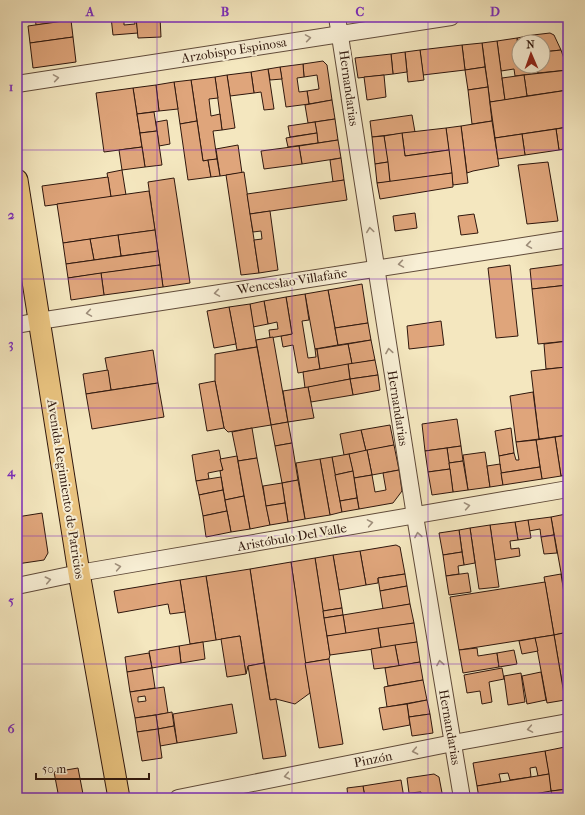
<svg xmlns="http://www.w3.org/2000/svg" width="585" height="815" font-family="'IM FELL French Canon',serif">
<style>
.building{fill:#dfa57b;stroke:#2f170d;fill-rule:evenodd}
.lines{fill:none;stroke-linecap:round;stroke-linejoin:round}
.minor-casing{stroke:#604b3a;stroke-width:18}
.major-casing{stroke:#2f170d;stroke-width:23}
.minor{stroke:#f8efd5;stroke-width:16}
.major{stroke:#eac480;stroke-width:21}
.oneway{stroke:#9e8e7b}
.grid{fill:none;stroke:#7b2cbf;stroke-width:1;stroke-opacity:0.55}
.labels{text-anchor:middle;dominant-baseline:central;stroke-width:4;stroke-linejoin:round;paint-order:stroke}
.street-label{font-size:13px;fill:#2f170d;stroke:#f8efd5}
.neatline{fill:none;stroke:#7b2cbf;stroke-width:1.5}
.grid-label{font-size:13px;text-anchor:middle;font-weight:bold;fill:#7b2cbf}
</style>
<rect width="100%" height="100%" fill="#f4e7bf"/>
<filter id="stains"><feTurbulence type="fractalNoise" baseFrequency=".005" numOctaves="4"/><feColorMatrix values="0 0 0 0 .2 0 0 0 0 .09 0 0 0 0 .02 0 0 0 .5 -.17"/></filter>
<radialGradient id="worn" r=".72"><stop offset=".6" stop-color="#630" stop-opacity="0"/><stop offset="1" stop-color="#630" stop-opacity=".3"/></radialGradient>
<g class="building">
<polygon points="35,17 70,17 71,20 36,25"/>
<polygon points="111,17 124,17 124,25 135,24 134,17 136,17 138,33 113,35"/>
<polygon points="136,17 160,17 161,37 138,38"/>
<polygon points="71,20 73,37 30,43 28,26"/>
<polygon points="550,33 554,35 561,50 543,52 543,42 534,42 533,35"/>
<polygon points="533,35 534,42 519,42 519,55 517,38"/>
<polygon points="73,37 76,62 33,68 30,43"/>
<polygon points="517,38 519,66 537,66 538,73 515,76 514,69 501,71 497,41"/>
<polygon points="497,41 505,100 490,102 482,43"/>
<polygon points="482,43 485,67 465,70 462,45"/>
<polygon points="462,45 465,70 423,75 420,50"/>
<polygon points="420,50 424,80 408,82 405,52"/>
<polygon points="561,50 568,70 538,73 537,66 543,66 543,52"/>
<polygon points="405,52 407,72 393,74 391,54"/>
<polygon points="391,54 393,74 358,78 355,58"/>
<polygon points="323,61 327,65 332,100 309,104 307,91 319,89 317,75 304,77 303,64"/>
<polygon points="303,64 304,77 297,78 299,92 307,91 309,104 286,107 280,67"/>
<polygon points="280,67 282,79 270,80 268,69"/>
<polygon points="485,67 488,87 468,90 465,70"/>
<polygon points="268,69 274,109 264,110 261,92 254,93 251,72"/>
<polygon points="568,70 568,90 527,96 524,75"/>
<polygon points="251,72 254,93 230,96 227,75"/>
<polygon points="227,75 235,128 222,130 215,77"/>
<polygon points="384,75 386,97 367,100 364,77"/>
<polygon points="524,75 527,96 505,100 502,78"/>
<polygon points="215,77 218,98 209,99 211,116 220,114 222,130 213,131 217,159 203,161 191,80"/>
<polygon points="191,80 197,121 180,124 174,82"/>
<polygon points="174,82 178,109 159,111 156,85"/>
<polygon points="156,85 159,111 137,114 133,88"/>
<polygon points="488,87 492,121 472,124 468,90"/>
<polygon points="133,88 142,147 104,152 96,93"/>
<polygon points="568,90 568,127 495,138 490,102"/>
<polygon points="332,100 335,119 308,123 305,105"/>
<polygon points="154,112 157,131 140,133 137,114"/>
<polygon points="412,115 415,132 372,137 370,121"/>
<polygon points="335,119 338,140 318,143 315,122"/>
<polygon points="167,120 170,144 159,146 156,122"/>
<polygon points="197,121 203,161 208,160 211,177 188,180 180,124"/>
<polygon points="492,121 499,166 473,171 467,173 461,126"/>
<polygon points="315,122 317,133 290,137 288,126"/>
<polygon points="461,126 468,183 453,185 446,128"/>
<polygon points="568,127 568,148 559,150 556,129"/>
<polygon points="446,128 449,150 405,156 402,133"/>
<polygon points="556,129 559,150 525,155 522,134"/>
<polygon points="157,131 162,165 145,167 140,133"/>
<polygon points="317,133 318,143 288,147 286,138"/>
<polygon points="402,133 405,156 449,150 452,173 390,182 384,136"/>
<polygon points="522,134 525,155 498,159 495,138"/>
<polygon points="384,136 388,162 375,164 372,137"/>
<polygon points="338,140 341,158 302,164 299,146"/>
<polygon points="238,145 242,173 220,176 216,149"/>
<polygon points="299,146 302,164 264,169 261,151"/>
<polygon points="142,147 145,167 122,170 119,150"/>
<polygon points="341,158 344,180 333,182 330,160"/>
<polygon points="217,159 220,176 211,177 208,160"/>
<polygon points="388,162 390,182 377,183 375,164"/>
<polygon points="548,162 558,221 527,224 518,165"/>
<polygon points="122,170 126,195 111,197 107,173"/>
<polygon points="244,172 259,273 241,275 226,175"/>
<polygon points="452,173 453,187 380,199 377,183"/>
<polygon points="108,177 111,197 45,206 42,186"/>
<polygon points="174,178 190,283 163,287 148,182"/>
<polygon points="344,180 347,200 250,214 247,194"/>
<polygon points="149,191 155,230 63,243 57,204"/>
<polygon points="270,211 278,270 259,273 254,240 262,239 261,231 253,232 250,214"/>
<polygon points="415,213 417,228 395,231 393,216"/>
<polygon points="474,214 478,233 461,235 458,216"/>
<polygon points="155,230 158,251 121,256 118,235"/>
<polygon points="118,235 121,256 94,260 90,239"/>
<polygon points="90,239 94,260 66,264 63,243"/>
<polygon points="158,251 160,265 68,278 66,264"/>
<polygon points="568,264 568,285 532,289 530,269"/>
<polygon points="160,265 163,287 104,295 101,273"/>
<polygon points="510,265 518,336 496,338 488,268"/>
<polygon points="101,273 104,295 71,300 68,278"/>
<polygon points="362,284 368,323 335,328 328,290"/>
<polygon points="568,285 568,341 538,344 532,289"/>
<polygon points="328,290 338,345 315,349 305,294"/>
<polygon points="305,294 309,320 302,321 308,358 316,357 315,349 317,349 320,369 298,373 293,345 283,347 281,336 292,334 286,297"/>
<polygon points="286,297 292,334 270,338 269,330 278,329 277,322 268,324 264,301"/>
<polygon points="264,301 268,324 253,327 250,304"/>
<polygon points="250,304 257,347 237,350 229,307"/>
<polygon points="229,307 236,344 214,348 207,311"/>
<polygon points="441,321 444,345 409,349 407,326"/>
<polygon points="368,323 371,340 338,345 335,328"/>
<polygon points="273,337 288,422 271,425 256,340"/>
<polygon points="371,340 375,360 352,364 348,344"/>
<polygon points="568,341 568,367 546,369 544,344"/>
<polygon points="348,344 352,364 320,369 317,349"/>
<polygon points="257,347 271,425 228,432 224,428 215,381 215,354"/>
<polygon points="153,350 158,383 111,390 105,358"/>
<polygon points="375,360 378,375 350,379 348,364"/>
<polygon points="348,364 350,379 305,388 303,372"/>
<polygon points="566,367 568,382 568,435 539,439 531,371"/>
<polygon points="108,370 111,390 86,394 83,374"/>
<polygon points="378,375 380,390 353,395 350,379"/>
<polygon points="350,379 353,395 311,402 308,387"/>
<polygon points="215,381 224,428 207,431 199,384"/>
<polygon points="158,383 164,417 92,429 86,394"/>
<polygon points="308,387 314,418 288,422 283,391"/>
<polygon points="533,392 539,439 516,442 510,396"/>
<polygon points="457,419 461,446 425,451 422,424"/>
<polygon points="288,422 292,443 275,446 271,425"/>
<polygon points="390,425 394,445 366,451 361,430"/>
<polygon points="252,428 257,458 238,461 232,432"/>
<polygon points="511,428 514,453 499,456 495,431"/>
<polygon points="361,430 366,451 344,455 340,434"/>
<polygon points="568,435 568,475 561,476 555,437"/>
<polygon points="555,437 561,476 542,479 536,440"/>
<polygon points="536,440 540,467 501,473 499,456 514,453 516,460 519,460 516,442"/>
<polygon points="292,443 298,480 282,483 275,446"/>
<polygon points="394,445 399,470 372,475 367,450"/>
<polygon points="461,446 463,461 449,463 447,448"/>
<polygon points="447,448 450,469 428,472 425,451"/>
<polygon points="219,450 223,470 208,473 209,479 196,481 192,455"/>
<polygon points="367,450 372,475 354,478 349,454"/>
<polygon points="485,452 490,487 468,490 463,455"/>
<polygon points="349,454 353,471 335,475 332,457"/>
<polygon points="237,456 244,496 225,500 220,471 223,470 220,459"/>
<polygon points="332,457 342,512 330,515 320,459"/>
<polygon points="257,458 270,525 250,529 238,461"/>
<polygon points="320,459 330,515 305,519 296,463"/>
<polygon points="463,461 468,490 453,492 449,463"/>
<polygon points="500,464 503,485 490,487 487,466"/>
<polygon points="540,467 542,479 503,485 501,473"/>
<polygon points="450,469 453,492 432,495 428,472"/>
<polygon points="399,470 402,491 393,503 359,509 354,478 372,475 375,492 386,490 383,473"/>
<polygon points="353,471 357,498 340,501 335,475"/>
<polygon points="221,477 223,490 199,495 196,481"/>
<polygon points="298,480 305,519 288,522 282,483"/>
<polygon points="282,483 285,503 266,506 263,486"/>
<polygon points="223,490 227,511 203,516 199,495"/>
<polygon points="244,496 250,529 231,532 225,500"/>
<polygon points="357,498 359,509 342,512 340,501"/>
<polygon points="285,503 288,522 270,525 266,506"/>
<polygon points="227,511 231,532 206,537 203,516"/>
<polygon points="42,513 48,553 44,560 17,564 17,517"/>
<polygon points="566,514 568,517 568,588 564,589 551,517"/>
<polygon points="551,517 554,535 541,537 540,529 529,531 528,520"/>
<polygon points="528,520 531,538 518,540 515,522"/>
<polygon points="515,522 518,540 510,541 511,549 519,548 520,556 495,560 490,525"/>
<polygon points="490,525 499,587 479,589 470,528"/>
<polygon points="470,528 475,563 464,565 459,530"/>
<polygon points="459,530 462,552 443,555 439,533"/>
<polygon points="554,535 557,553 544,554 541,537"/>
<polygon points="396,545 400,547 405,574 378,578 378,583 366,585 360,551"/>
<polygon points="360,551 366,585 339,590 333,555"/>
<polygon points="462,552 464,565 458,566 459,574 446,576 443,555"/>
<polygon points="333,555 342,608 323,611 315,558"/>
<polygon points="315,558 330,655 329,659 305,663 291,562"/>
<polygon points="291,562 310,693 295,704 276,699 270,700 250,569"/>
<polygon points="250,569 264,663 248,666 246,674 240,636 216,640 206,576"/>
<polygon points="468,573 471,592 449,595 446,576"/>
<polygon points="405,574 407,586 380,591 378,578"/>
<polygon points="561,574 568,619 568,632 554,635 544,577"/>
<polygon points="206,576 216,640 190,644 180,580"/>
<polygon points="180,580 185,612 170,614 168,604 118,613 114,591"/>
<polygon points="545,582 554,635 459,650 450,597"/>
<polygon points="407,586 410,604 383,609 380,591"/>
<polygon points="568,588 568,611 567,611 564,589"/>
<polygon points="410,604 414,623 346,634 343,615"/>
<polygon points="342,608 343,615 324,618 323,611"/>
<polygon points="343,615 346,634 327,636 324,618"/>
<polygon points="414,623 417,642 381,648 378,628"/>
<polygon points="378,628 381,648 330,655 327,636"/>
<polygon points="568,632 568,699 565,700 554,635"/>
<polygon points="554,635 565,700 547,703 535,638"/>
<polygon points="240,636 246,674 227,677 221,639"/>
<polygon points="535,638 538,651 522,654 519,641"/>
<polygon points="203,642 205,659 181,663 179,646"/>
<polygon points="417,642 420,662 399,666 395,645"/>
<polygon points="395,645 399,666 374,669 371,649"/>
<polygon points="179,646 181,663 152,668 149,651"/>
<polygon points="477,648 478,656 497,653 499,667 463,673 459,650"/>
<polygon points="514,650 517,664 499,667 497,653"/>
<polygon points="149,653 152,668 127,672 125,657"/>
<polygon points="329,659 343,744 319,748 305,663"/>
<polygon points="420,662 423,680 388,686 385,668"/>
<polygon points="264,663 270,700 276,699 286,756 263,759 248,666"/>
<polygon points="152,668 155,688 130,692 127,672"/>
<polygon points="502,668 504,679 489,682 492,702 482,704 480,691 467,693 464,675"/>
<polygon points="541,672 546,700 527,704 522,676"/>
<polygon points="521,673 525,702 508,705 504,676"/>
<polygon points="423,680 427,700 387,707 384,687"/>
<path d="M164 687 168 713 135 718 130 692ZM145 696 146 701 138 702V697Z"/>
<polygon points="427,700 430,714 409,717 407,704"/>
<polygon points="232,704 237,733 177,743 173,714"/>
<polygon points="407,704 410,725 383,730 379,708"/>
<polygon points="172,712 174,726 158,729 156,715"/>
<polygon points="430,714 433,733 412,736 409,717"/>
<polygon points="156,715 158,729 137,732 135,718"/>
<polygon points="174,726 177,743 160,746 158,729"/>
<polygon points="158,729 162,758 142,761 137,732"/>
<polygon points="565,747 568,763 568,771 566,771 568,789 551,791 545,751"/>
<polygon points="545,751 549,774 538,776 536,767 530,768 531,777 510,780 508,773 499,774 501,782 477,786 473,763"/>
<polygon points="78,768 83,794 81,798 52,798 52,795 58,793 54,772"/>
<polygon points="434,774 439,777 443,798 422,798 421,792 409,793 407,778"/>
<polygon points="549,774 551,791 512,798 479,798 477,786"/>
<polygon points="401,780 404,798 365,798 363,786"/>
<polygon points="363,786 365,798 348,798 347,788"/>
<polygon points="568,789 568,798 553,798 551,791"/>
<polygon points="326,794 326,798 309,798 309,797"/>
<polygon points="537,794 538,798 513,798"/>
</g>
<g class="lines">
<g class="minor-casing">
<g id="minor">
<polyline points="337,17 415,516 462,798"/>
<polyline points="17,84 451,17"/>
<polyline points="17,325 39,321 568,239"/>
<polyline points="17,586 79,573 568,489"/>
<polyline points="178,798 453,743 568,722"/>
</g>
</g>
<g class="major-casing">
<polyline id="major" points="17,180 79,573 119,798"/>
</g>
<use href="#minor" class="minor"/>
<use href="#major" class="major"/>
</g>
<defs><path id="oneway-chevron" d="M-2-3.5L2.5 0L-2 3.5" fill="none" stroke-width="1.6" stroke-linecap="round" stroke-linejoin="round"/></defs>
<g class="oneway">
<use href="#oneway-chevron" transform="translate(308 38) rotate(-9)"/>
<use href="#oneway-chevron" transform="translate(56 78) rotate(-9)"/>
<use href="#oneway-chevron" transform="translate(370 230) rotate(-98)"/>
<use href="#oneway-chevron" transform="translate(529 245) rotate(171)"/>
<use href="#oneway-chevron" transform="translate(401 264) rotate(171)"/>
<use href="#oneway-chevron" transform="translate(217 293) rotate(171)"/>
<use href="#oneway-chevron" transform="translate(89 313) rotate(171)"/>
<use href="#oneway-chevron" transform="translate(389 351) rotate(-99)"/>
<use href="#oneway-chevron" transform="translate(467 506) rotate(-10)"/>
<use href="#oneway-chevron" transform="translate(370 523) rotate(-10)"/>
<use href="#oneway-chevron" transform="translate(418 535) rotate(-100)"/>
<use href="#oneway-chevron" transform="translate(118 567) rotate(-10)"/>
<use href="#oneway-chevron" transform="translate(48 580) rotate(-12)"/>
<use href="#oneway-chevron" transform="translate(440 663) rotate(-100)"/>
<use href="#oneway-chevron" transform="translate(530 729) rotate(170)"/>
<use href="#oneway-chevron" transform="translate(415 751) rotate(169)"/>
<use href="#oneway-chevron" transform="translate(287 776) rotate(169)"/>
</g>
<path class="grid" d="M157 17V798M292 17V798M428 17V798M17 150H568M17 279H568M17 408H568M17 536H568M17 664H568"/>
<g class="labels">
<g class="street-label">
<text transform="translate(234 50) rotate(-9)">Arzobispo Espinosa</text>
<text transform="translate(349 88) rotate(82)">Hernandarias</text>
<text transform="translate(292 281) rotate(-9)">Wenceslao Villafañe</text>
<text transform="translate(398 408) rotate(81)">Hernandarias</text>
<text transform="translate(66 489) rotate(81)">Avenida Regimiento de Patricios</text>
<text transform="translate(292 537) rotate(-10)">Aristóbulo Del Valle</text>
<text transform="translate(450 727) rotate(80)">Hernandarias</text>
<text transform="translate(373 759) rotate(-11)">Pinzón</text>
</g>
</g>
<rect width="585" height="815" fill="none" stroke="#f4e7bf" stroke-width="44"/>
<g transform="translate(531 54) rotate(358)"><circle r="19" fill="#f8efd5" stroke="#a89985"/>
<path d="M0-3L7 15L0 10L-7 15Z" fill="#8f2418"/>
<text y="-6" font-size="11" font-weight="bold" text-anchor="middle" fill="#2f170d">N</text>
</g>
<path d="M36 773v6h113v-6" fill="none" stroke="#2f170d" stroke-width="2"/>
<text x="42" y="773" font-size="12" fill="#2f170d" stroke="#f8efd5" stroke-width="3" paint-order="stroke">50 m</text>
<rect x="22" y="22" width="541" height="771" class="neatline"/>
<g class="grid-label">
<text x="90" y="16">A</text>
<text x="225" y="16">B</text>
<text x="360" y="16">C</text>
<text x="495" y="16">D</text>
<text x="11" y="91">1</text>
<text x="11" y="219">2</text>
<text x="11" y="348">3</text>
<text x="11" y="476">4</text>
<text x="11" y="605">5</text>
<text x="11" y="733">6</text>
</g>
<rect width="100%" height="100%" filter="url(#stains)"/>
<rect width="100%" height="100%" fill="url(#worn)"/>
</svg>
